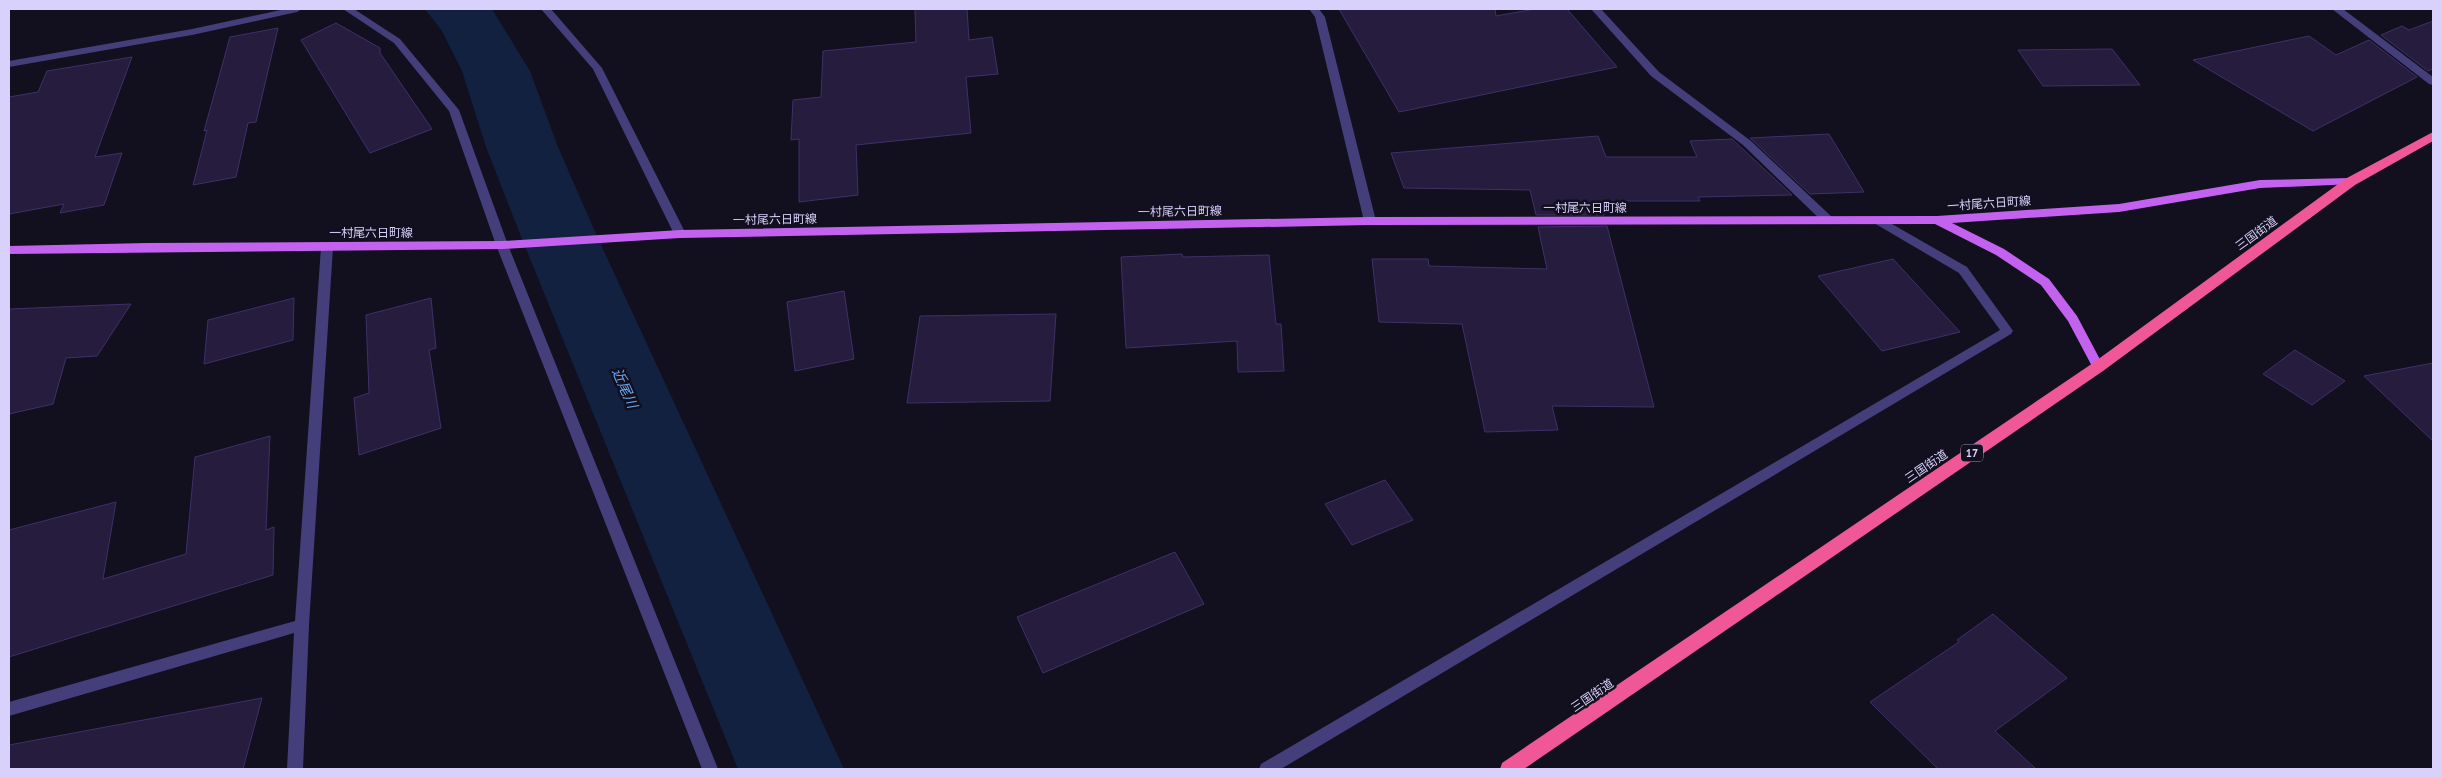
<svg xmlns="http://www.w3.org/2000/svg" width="2442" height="778" font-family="'PT Sans','Noto Sans JP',sans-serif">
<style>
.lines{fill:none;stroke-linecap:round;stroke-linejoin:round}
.river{fill:#122140;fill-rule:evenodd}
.building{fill:#251c3e;stroke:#3f3168}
.minor{fill:#443e7a;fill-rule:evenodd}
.major{fill:#c462f0;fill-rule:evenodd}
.highway{fill:#ef5797;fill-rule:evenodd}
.labels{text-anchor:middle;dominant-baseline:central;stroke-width:5;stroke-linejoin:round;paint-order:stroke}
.shield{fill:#120f1f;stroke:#9d97b9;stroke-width:1}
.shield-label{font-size:11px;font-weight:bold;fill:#d8d1fb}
.street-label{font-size:12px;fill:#d8d1fb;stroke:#120f1f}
.water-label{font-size:14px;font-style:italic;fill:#69a9f1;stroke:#120f1f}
</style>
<rect width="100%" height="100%" fill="#120f1f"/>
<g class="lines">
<polygon class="river" points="425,9 492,9 530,71 558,147 596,234 844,769 738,769 520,234 486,147 462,71 442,31"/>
</g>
<g class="building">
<polygon points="915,9 967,9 969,40 992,37 998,74 966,77 971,133 856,145 858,195 799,202 799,139 791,140 793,100 821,97 823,51 916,42"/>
<polygon points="1339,9 1495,9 1496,16 1535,9 1567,9 1617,67 1399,112"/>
<polygon points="2433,21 2433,69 2428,71 2381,35 2402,26 2409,30"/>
<polygon points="336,23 380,48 380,53 432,129 370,153 301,40"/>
<polygon points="278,28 256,122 248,123 236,177 193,185 207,130 204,131 230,37"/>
<polygon points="2309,36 2336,55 2369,40 2417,77 2313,131 2193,60"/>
<polygon points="2112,49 2140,85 2043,86 2018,50"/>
<polygon points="132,57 95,157 122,153 104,205 60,213 64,204 9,214 9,97 38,92 47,71"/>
<polygon points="1829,134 1864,192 1810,194 1750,138"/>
<polygon points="1598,136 1606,157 1697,157 1690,141 1732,139 1792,195 1698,197 1700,201 1601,201 1604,215 1536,215 1530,190 1404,188 1391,153"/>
<polygon points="1607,226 1654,407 1552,406 1558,430 1485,432 1462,324 1379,322 1372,259 1428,259 1429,266 1547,269 1538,227"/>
<polygon points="1182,254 1183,257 1269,255 1276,324 1281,324 1284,371 1238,372 1237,341 1126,348 1121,257"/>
<polygon points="1893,259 1960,332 1882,351 1818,276"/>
<polygon points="844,291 854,359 795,371 787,302"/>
<polygon points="294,298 293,340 204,364 208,320"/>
<polygon points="431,298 436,348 429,350 441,428 359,455 354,398 369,393 366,315"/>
<polygon points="131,304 97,356 66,358 53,404 9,414 9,309"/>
<polygon points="1056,314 1050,401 907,403 920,316"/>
<polygon points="2295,350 2345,381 2312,405 2263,374"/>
<polygon points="2433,363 2433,441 2364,376"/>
<polygon points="270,436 266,530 274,527 273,575 9,657 9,530 116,502 103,579 186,554 195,457"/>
<polygon points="1385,480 1413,520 1352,545 1325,504"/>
<polygon points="1175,552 1204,604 1043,673 1017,617"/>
<polygon points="1993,614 2067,678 1995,731 2036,769 1938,769 1870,702 1959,642 1957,640"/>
<polygon points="262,698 243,769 9,769 9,745"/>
</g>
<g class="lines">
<g class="minor">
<polygon points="285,9 302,9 297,12 192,35 9,67 9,61 192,29"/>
<polygon points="343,9 354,9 400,39 459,110 508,245 718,769 702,769 496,245 449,111 394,43"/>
<polygon points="541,9 551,9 602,68 686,234 684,237 680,238 674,234 593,69"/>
<polygon points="1309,9 1319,9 1325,17 1376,221 1374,224 1366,224 1364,221 1315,17"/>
<polygon points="1591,9 1601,9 1659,72 1751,141 1833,218 1835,221 1833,224 1825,224 1743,145 1651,76"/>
<polygon points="2332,9 2343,9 2433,77 2433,85 2429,84"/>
<polygon points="1878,216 1967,267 2011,328 2013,331 2011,334 1281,769 1259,769 1261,764 2000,330 1959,273 1874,223 1872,220"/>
<polygon points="327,243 333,247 309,625 303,769 287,769 294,633 9,716 9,702 295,621 321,247"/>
</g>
<polygon class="major" points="2350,178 2354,180 2355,182 2354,184 2260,188 2119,212 1952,223 2004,249 2049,279 2077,316 2104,367 2098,372 2094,370 2068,321 2041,285 1996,255 1935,224 1370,225 680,238 502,249 9,254 9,246 148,243 502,241 680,230 1370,217 1937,216 2119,204 2260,180"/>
<polygon class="highway" points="2433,132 2433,141 2355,185 2103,371 1524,769 1500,769 1502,763 2093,363 2345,179"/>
</g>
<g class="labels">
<rect class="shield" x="1961" y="444.5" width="22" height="17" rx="4"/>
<g class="shield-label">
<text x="1972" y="453">17</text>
</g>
<g class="street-label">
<text transform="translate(1989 203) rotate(-4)">一村尾六日町線</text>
<text x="1585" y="207">一村尾六日町線</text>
<text transform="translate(1180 211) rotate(-1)">一村尾六日町線</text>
<text transform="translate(775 219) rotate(-1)">一村尾六日町線</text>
<text x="371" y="232">一村尾六日町線</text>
<text transform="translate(2256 233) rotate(-36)">三国街道</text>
<text transform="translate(1926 466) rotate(-34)">三国街道</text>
<text transform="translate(1592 695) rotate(-34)">三国街道</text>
</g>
<g class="water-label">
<text transform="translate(625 388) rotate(66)">近尾川</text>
</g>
</g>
<rect width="2442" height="778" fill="none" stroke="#d8d1fb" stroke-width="20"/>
</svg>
